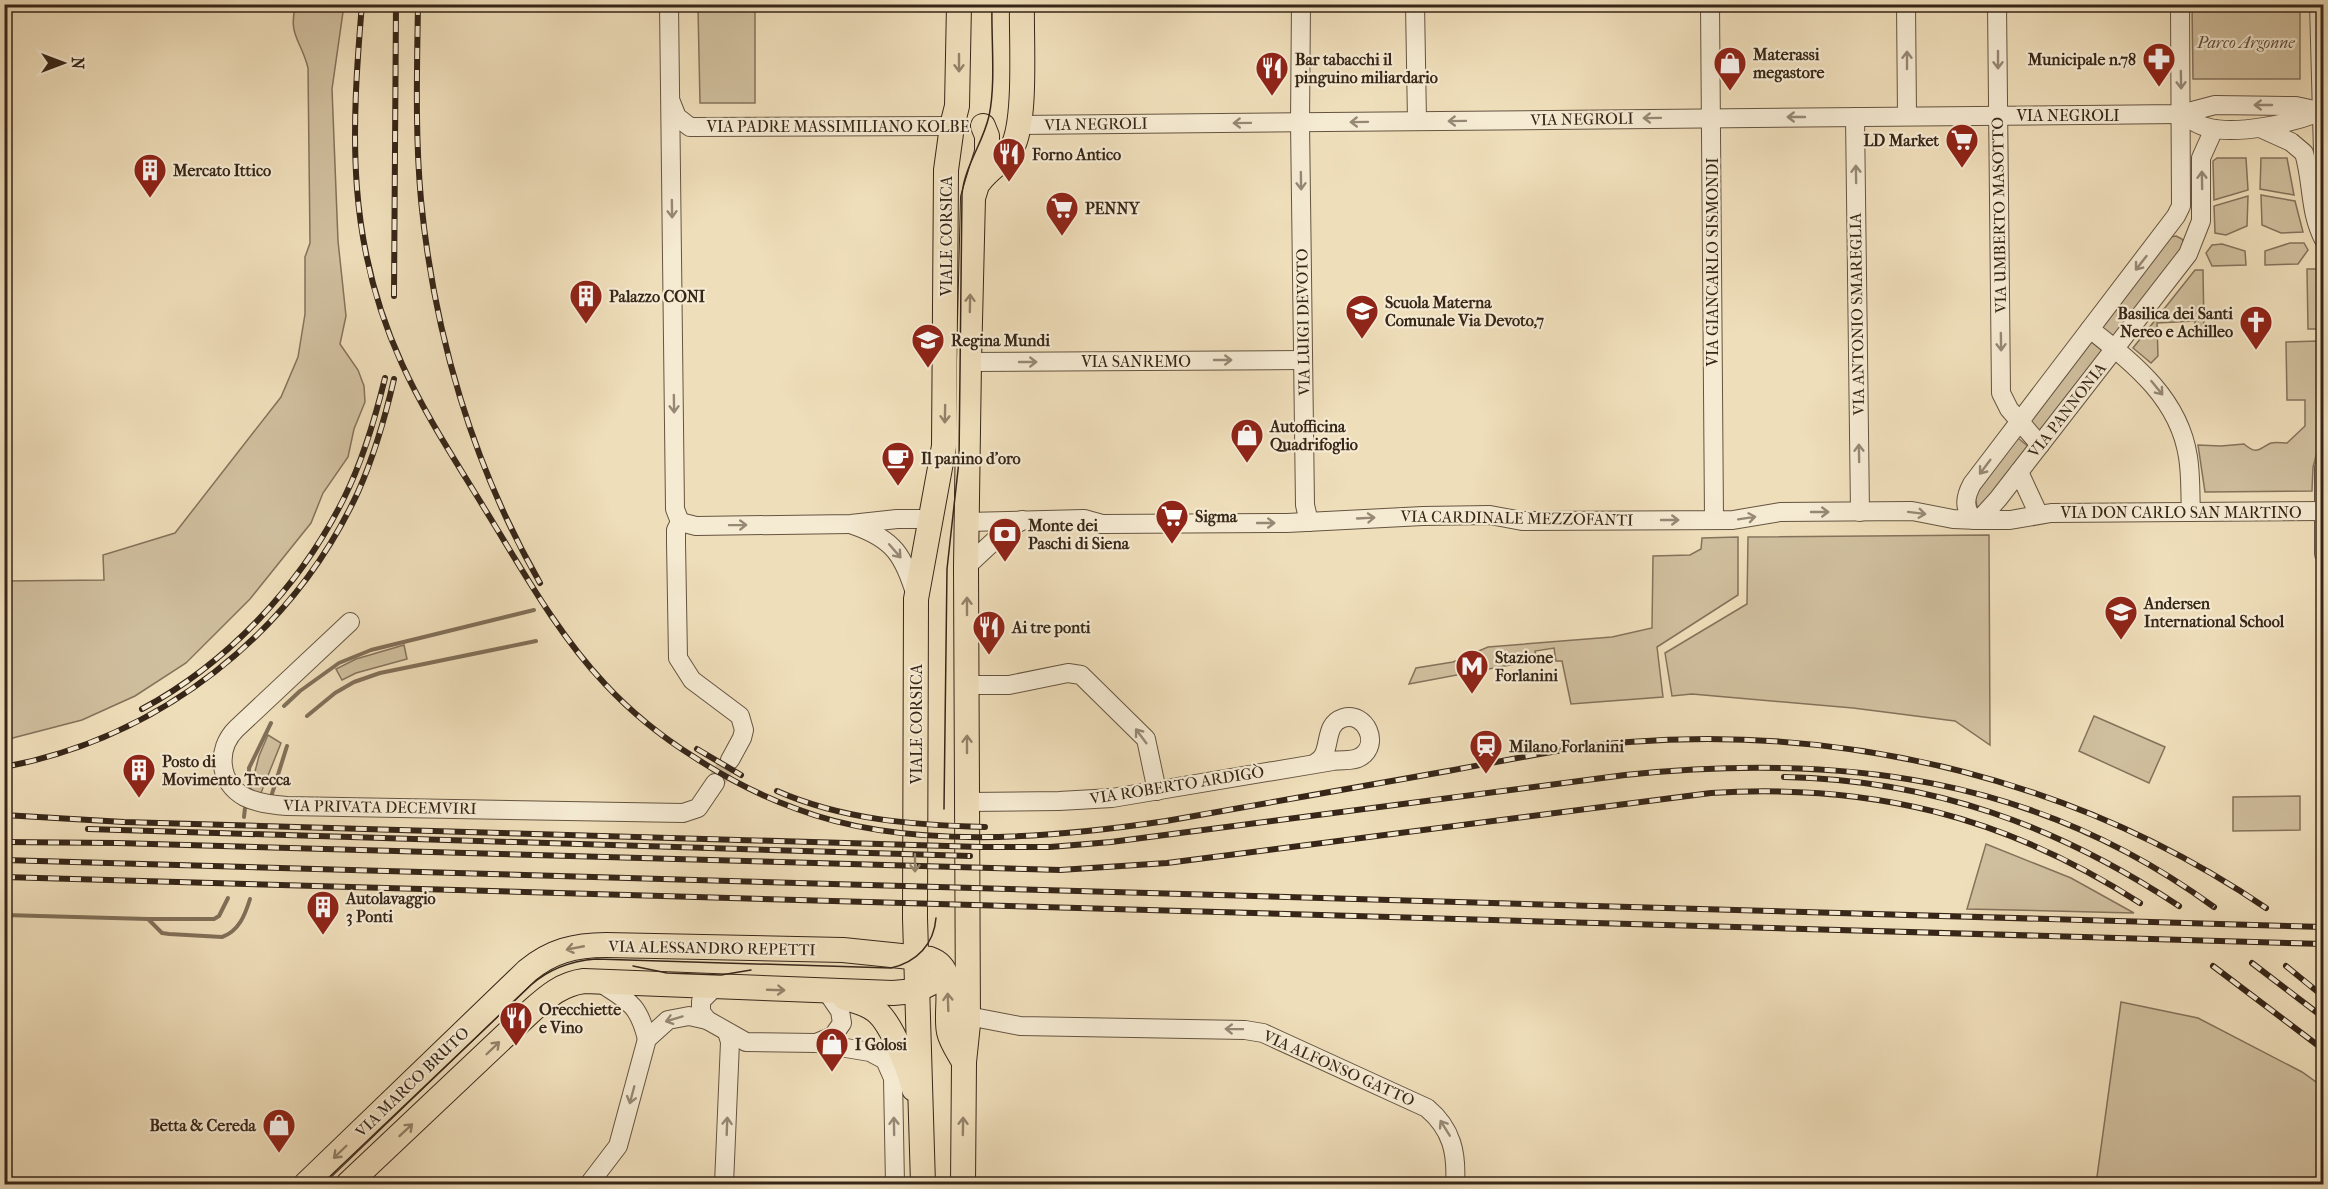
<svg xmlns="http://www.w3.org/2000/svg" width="2328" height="1189" font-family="'IM FELL French Canon',serif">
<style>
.green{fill:#d0bf9e;stroke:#84725b;stroke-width:1.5}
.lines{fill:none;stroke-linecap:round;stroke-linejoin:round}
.stream{stroke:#806f58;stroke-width:4}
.minor-tunnel{stroke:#cab99a;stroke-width:18;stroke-dasharray:18 9;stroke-linecap:butt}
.minor-casing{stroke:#655440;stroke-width:20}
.major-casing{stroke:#372618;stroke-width:26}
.minor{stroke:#f5ead2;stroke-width:18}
.major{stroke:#efdeba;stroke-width:24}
.tram{stroke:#372618;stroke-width:1.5}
.rail-casing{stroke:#372618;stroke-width:6}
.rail{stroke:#f5ead2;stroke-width:4;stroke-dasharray:11;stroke-linecap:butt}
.oneway{stroke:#968875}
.oneway2{stroke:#938269}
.labels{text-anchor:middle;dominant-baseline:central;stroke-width:4.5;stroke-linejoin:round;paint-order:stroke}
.park-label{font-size:16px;font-style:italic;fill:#5d4c3a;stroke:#f5ead2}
.poi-label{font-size:16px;font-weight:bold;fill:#372618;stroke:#f5ead2;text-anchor:start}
.street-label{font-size:16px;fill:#372618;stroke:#f5ead2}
</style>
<rect width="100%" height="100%" fill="#efdeba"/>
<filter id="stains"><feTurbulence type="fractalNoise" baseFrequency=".00333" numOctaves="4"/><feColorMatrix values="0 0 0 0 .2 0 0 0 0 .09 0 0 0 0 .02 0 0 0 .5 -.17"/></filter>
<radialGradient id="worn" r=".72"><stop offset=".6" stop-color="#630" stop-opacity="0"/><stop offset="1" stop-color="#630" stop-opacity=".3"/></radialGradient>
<g class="green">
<path d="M296 5H344L332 89 338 241 346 316 340 344 358 370 364 386 365 402 354 429 348 457 323 493 311 523 250 599 186 663 135 696 82 720 5 740V581L104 580 103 555 175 533 281 397 298 357 305 314V257L310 243 308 68C302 42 287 34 296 5Z"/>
<polygon points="2192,5 2300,5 2300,79 2193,79"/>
<polygon points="698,8 755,8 755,103 700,103"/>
<polygon points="2217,158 2246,158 2248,190 2214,200 2213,161"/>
<polygon points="2261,158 2287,158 2294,195 2260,189"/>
<polygon points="2261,195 2295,201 2303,232 2281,233 2262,225"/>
<polygon points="2248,196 2247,226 2226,235 2215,233 2214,206"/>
<polygon points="2176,236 2182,239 2185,245 2113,337 2102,328 2170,237"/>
<polygon points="2290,243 2304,243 2308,250 2298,264 2265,265 2265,251"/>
<polygon points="2222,244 2245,251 2246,265 2212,266 2206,253 2212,245"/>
<polygon points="2307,269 2317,269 2323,281 2323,325 2318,325 2317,329 2308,329"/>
<polygon points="2195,270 2203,270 2204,331 2195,331 2195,321 2157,323 2158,356 2151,363 2133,348"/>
<polygon points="2093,341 2104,350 2043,432 2036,433 2027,424 2088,343"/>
<path d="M2318 341V345H2323V430L2313 467 2312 491 2205 492 2198 445 2221 446 2244 444C2258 456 2259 448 2271 443 2275 442 2283 443 2287 443L2305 426V400H2287L2286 342Z"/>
<polygon points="2018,438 2030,448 1984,505 1977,507 1975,495"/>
<polygon points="1989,535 1990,745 1955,721 1853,708 1692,694 1672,696 1665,653 1747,604 1748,537"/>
<polygon points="1738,537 1738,595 1657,647 1663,697 1571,704 1562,661 1556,661 1554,648 1535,651 1537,660 1409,684 1416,668 1453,662 1488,647 1612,637 1652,628 1653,556 1690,555 1701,549 1702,538"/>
<polygon points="404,645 407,659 356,673 342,680 336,669 356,659"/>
<polygon points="2094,716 2165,747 2149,783 2079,751"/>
<polygon points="268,735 281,743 261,793 250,791 259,756"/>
<polygon points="2300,796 2300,830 2233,831 2233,797"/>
<polygon points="1986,844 2071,878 2134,913 1967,909"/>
<polygon points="2121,1002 2198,1018 2302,1072 2323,1087 2323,1184 2096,1184"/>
</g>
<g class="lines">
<g class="stream">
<polyline points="284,706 300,691 339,663 371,650 534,610"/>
<polyline points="307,716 335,693 354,682 380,673 536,641"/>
<polyline points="249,792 249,768 271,723"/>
<polyline points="271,797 287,746"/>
<polyline points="244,817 245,808"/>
<path d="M4 915 148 919 162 933 169 934 222 937C239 931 245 915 250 899"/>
<polyline points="148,919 214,919 219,916 228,898"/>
</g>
<polyline class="minor-tunnel" points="715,783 730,760"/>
<g class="minor-casing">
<g id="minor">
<polyline points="669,4 675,509 680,522"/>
<polyline points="1301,4 1300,122 1305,505 1309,522"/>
<polyline points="1415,4 1417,121"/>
<polyline points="1710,4 1714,520"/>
<polyline points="1906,4 1907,116"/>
<polyline points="1997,4 2001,393 2009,409 2040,445"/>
<polyline points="2319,4 2324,189"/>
<polyline points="671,102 677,117 690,127 952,126"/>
<path d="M2181 114C2189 119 2198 125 2206 127 2237 136 2291 123 2320 112"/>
<polyline points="1855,117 1860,512"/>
<polyline points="1018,125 2181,114 2215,105 2296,106 2324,112"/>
<path d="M2260 128 2291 142 2304 153C2313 183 2309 212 2324 240"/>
<path d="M2090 329C2133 363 2179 398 2188 457 2191 475 2190 493 2191 512"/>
<polyline points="969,362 1303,360"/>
<polyline points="2324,467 2324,554"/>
<polyline points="2019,472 2038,513"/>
<path d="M1974 520C1963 508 1965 497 1972 484L2176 216 2181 206 2180 4"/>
<polyline points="1979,520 1998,499 2188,254 2201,221 2201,158 2214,129"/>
<polyline points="680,522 676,530 676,542 678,658 692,680 740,716 744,730 742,738 730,760"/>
<polyline points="680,522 696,526 851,524 897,519 930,519"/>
<polyline points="967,522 1084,519 1102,524 1287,523 1423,516 1490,515 1522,521 1733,520 1780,512 1912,511 1953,519 1979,520 2010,520 2051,513 2324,511"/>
<path d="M853 525C894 539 904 556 916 596"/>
<polyline points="966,567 996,539 1022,520"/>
<path d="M350 622 236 729C216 749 218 783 245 797 257 803 273 805 287 806L683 813 698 808 715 783"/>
<polyline points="967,685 1009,685 1068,673 1081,675 1146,739 1157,791"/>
<path d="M967 802 1059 801 1112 798 1333 761C1342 759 1352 762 1360 757 1381 745 1366 711 1343 718 1321 725 1334 755 1315 763"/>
<path d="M599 982C628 1001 638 1003 647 1039"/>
<path d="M968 1016 1020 1026 1245 1030 1263 1033 1427 1108C1452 1129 1457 1153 1455 1184"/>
<polyline points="707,1020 701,1012 701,1001 713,989 724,987"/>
<polyline points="816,1043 833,1036 842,1023 840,1011 827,992"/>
<polyline points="589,1184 618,1146 647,1039 668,1020 689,1016 707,1020 746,1042 816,1043 870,1052 885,1060 893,1078 895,1184"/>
<polyline points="724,1184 730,1042 727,1032"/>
</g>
</g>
<g class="major-casing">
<g id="major">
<path d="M980 181C989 169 1004 161 1012 148 1027 121 1021 38 1022 4"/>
<path d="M845 998C856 1001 868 1004 876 1011 892 1024 909 1069 914 1089"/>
<path d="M306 1184 527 971C551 951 575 945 606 945L843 950 930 959C959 969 944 1009 949 1032 951 1042 959 1053 964 1062"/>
<path d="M348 1184 530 1012C547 997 561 984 584 981L893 993 915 991 931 983"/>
<polyline points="923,1184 915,918 916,599 944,446 946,170 952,126 957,106 959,4"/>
<polyline points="963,1184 964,1062 968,1024 966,567 969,362 973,198 987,152 987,136 983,126"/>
</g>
</g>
<use href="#minor" class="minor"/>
<use href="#major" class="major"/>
<g class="tram">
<path d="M944 809 947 569 959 461 962 194C965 165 983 143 989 116 996 84 991 38 992 4"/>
<polyline points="633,966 667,973 721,975 751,970"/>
<path d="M322 1184 531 985C550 968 571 961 596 959L891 968C917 962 934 944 936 918"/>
</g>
<g class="rail-casing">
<g id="rail">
<path d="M362 4C351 134 346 242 402 364 425 415 457 463 486 511 523 571 557 633 605 684 631 712 662 737 694 757 726 778 761 796 797 809 907 851 1052 838 1166 821 1260 804 1354 788 1448 771 1508 760 1569 747 1629 742 1852 725 2081 782 2266 908"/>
<path d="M418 4C417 69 415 135 421 200 434 334 473 466 540 583"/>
<polyline points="394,296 396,4"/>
<path d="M142 709C228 663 301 585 344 498 363 460 375 419 385 378"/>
<polyline points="697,749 741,775"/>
<path d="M4 767C159 738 292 635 358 492 374 456 385 418 394 379"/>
<path d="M1784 777C1932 780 2056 825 2179 906"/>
<path d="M777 791C843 820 914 825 985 827"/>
<path d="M4 815 124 822 981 847H1050L1111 842 1625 775C1841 753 2035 776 2214 907"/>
<polyline points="88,829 970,856"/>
<path d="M4 842 117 843 1060 870 1167 863 1711 793C1871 783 2005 816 2140 903"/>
<polyline points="4,860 2324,927"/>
<polyline points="4,877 2324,944"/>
<polyline points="2252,963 2324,1018"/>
<polyline points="2213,966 2324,1050"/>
<polyline points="2286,966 2324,997"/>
</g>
</g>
<use href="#rail" class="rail"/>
</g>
<defs><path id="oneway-shaft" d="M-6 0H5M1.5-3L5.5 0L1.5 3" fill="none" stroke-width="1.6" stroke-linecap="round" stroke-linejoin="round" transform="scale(1.5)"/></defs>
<g class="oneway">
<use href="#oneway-shaft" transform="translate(1907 60) rotate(-90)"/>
<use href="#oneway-shaft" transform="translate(1998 60) rotate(90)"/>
<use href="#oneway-shaft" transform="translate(2181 80) rotate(89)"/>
<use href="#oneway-shaft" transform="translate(2263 105) rotate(-180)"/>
<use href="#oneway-shaft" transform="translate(1796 117) rotate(180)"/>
<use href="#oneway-shaft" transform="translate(1652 118) rotate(179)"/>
<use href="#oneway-shaft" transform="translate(1457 121) rotate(179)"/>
<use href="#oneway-shaft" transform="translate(1359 122) rotate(179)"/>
<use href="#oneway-shaft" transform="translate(1242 123) rotate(179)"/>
<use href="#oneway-shaft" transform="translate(1856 174) rotate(-91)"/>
<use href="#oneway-shaft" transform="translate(2202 180) rotate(-91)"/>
<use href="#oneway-shaft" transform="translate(1301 181) rotate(89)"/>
<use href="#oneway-shaft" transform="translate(672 209) rotate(89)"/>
<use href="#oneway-shaft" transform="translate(2141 263) rotate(128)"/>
<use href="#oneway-shaft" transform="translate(2001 342) rotate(89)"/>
<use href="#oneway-shaft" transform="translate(1223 360)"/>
<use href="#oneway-shaft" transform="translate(1028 362)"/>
<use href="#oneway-shaft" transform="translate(2157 388) rotate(51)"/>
<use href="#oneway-shaft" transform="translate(674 404) rotate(89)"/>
<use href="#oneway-shaft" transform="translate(1859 453) rotate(-91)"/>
<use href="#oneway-shaft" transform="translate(1985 467) rotate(127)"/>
<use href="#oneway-shaft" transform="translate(1820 512)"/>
<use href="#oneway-shaft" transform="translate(1917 513) rotate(7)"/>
<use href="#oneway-shaft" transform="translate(1366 518) rotate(-3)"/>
<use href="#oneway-shaft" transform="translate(1747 518) rotate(-9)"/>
<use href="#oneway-shaft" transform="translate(1670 520)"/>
<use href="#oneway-shaft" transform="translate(1266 523)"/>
<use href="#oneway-shaft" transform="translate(738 525) rotate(-1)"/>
<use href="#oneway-shaft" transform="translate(895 551) rotate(49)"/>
<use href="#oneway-shaft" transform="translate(1141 736) rotate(-127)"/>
<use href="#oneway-shaft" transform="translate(674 1019) rotate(163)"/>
<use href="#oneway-shaft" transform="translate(1234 1029) rotate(-179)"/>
<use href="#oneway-shaft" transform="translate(632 1095) rotate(105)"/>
<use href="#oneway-shaft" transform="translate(727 1126) rotate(-88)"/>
<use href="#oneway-shaft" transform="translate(894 1126) rotate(-91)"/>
<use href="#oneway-shaft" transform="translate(1445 1128) rotate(-122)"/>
</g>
<g class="oneway2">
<use href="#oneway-shaft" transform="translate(959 63) rotate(90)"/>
<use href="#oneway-shaft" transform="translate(970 303) rotate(-89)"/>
<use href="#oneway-shaft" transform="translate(945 414) rotate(91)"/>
<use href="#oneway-shaft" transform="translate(967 606) rotate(-90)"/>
<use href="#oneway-shaft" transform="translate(967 744) rotate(-90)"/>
<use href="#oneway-shaft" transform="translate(915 863) rotate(90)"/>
<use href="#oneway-shaft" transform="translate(575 948) rotate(169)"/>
<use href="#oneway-shaft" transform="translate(776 990) rotate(2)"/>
<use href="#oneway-shaft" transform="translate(948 1002) rotate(-92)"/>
<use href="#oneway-shaft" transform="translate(493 1048) rotate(-44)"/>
<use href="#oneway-shaft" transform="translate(963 1126) rotate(-89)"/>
<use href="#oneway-shaft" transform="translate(406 1130) rotate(-43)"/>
<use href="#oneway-shaft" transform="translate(340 1152) rotate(136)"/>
</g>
<defs>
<g id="pharmacy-pin" transform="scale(1.725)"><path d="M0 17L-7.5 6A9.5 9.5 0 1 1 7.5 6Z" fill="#8f2418" stroke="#f5ead2"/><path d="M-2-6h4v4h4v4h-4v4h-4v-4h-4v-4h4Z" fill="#fff"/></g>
<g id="shop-pin" transform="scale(1.725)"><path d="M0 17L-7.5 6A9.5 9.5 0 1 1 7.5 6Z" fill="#8f2418" stroke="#f5ead2"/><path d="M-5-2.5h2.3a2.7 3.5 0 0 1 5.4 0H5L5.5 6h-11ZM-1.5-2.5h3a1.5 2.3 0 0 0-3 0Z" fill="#fff"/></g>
<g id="restaurant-pin" transform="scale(1.725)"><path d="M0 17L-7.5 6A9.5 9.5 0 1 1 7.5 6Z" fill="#8f2418" stroke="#f5ead2"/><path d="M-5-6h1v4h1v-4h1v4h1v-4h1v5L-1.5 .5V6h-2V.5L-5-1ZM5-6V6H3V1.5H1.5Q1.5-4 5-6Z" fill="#fff"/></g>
<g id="supermarket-pin" transform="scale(1.725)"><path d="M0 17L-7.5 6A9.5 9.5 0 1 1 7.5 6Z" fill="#8f2418" stroke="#f5ead2"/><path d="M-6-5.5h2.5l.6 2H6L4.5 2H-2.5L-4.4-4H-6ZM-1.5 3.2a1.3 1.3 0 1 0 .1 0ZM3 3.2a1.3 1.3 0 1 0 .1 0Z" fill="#fff"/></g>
<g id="building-pin" transform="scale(1.725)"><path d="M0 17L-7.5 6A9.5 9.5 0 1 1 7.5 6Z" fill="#8f2418" stroke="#f5ead2"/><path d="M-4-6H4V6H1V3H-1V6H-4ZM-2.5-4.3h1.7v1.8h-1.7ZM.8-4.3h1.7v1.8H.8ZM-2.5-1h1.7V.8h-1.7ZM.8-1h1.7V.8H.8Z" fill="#fff"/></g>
<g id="school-pin" transform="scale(1.725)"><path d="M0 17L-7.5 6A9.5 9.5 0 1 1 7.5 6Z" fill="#8f2418" stroke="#f5ead2"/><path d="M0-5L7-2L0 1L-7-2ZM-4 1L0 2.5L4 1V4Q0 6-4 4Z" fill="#fff"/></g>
<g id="church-pin" transform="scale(1.725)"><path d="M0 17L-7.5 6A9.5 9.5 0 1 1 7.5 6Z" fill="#8f2418" stroke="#f5ead2"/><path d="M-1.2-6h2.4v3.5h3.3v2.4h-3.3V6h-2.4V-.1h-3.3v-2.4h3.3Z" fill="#fff"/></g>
<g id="cafe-pin" transform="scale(1.725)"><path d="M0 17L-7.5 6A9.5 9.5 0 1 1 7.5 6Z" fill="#8f2418" stroke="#f5ead2"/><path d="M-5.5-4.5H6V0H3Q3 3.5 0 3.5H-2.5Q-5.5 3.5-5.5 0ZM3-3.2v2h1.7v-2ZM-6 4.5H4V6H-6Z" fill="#fff"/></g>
<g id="bank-pin" transform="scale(1.725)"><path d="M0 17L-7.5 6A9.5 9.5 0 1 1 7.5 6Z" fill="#8f2418" stroke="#f5ead2"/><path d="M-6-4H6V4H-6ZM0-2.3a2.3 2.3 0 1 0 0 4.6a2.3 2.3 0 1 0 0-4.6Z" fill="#fff"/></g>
<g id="metro-pin" transform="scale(1.725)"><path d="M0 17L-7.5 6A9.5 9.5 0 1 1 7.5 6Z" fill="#8f2418" stroke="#f5ead2"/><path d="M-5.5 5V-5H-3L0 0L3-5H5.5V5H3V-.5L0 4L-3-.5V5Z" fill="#fff"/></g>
<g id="station-pin" transform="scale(1.725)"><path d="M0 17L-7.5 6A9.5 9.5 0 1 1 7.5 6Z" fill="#8f2418" stroke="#f5ead2"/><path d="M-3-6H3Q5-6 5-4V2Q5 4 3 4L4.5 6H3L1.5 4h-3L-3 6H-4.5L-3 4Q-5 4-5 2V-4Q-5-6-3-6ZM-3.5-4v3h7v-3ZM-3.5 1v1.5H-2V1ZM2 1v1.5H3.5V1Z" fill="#fff"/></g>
</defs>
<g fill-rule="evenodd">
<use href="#pharmacy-pin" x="2159" y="59"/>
<use href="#shop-pin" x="1730" y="63"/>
<use href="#restaurant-pin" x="1272" y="68"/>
<use href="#supermarket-pin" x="1962" y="140"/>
<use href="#restaurant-pin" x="1009" y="154"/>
<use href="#building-pin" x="150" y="170"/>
<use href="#supermarket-pin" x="1062" y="208"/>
<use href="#building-pin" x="586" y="296"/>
<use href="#school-pin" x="1362" y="311"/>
<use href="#church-pin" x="2256" y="322"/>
<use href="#school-pin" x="928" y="340"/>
<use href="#shop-pin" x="1247" y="435"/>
<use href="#cafe-pin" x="898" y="458"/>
<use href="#supermarket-pin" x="1172" y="516"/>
<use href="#bank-pin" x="1005" y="534"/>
<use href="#school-pin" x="2121" y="612"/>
<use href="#restaurant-pin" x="989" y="627"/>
<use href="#metro-pin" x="1472" y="666"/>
<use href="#station-pin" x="1486" y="746"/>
<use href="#building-pin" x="139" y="770"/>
<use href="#building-pin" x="323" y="907"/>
<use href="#restaurant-pin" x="516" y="1018"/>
<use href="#shop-pin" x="832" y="1044"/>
<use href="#shop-pin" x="279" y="1125"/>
</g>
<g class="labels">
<g class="park-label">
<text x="2246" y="42">Parco Argonne</text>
</g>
<g class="poi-label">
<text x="1753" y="54">Materassi<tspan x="1753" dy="18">megastore</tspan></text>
<text x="1295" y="59">Bar tabacchi il<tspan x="1295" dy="18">pinguino miliardario</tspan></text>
<text x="2136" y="59" text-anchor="end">Municipale n.78</text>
<text x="1939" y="140" text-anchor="end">LD Market</text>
<text x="1032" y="154">Forno Antico</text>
<text x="173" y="170">Mercato Ittico</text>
<text x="1085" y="208">PENNY</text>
<text x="609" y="296">Palazzo CONI</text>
<text x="1385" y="302">Scuola Materna<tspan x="1385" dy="18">Comunale Via Devoto,7</tspan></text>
<text x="2233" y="313" text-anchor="end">Basilica dei Santi<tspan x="2233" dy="18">Nereo e Achilleo</tspan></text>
<text x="951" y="340">Regina Mundi</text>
<text x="1270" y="426">Autofficina<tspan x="1270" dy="18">Quadrifoglio</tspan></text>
<text x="921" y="458">Il panino d'oro</text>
<text x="1195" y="516">Sigma</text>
<text x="1028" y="525">Monte dei<tspan x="1028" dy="18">Paschi di Siena</tspan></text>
<text x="2144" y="603">Andersen<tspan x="2144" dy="18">International School</tspan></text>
<text x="1012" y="627">Ai tre ponti</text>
<text x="1495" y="657">Stazione<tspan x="1495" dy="18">Forlanini</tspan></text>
<text x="1509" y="746">Milano Forlanini</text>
<text x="162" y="761">Posto di<tspan x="162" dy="18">Movimento Trecca</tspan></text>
<text x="346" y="898">Autolavaggio<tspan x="346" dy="18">3 Ponti</tspan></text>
<text x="539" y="1009">Orecchiette<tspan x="539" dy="18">e Vino</tspan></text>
<text x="855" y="1044">I Golosi</text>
<text x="256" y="1125" text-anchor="end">Betta &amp; Cereda</text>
</g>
<g class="street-label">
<text x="2068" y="115">VIA NEGROLI</text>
<text transform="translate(1582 119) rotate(-1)">VIA NEGROLI</text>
<text transform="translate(1096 124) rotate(-1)">VIA NEGROLI</text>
<text x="838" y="126">VIA PADRE MASSIMILIANO KOLBE</text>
<text transform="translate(1999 215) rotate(-91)">VIA UMBERTO MASOTTO</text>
<text transform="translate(946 236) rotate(-90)">VIALE CORSICA</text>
<text transform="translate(1712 262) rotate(-90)">VIA GIANCARLO SISMONDI</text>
<text transform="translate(1857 314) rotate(-91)">VIA ANTONIO SMAREGLIA</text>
<text transform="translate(1303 322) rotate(-91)">VIA LUIGI DEVOTO</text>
<text x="1136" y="361">VIA SANREMO</text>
<text transform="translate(2067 410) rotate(-52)">VIA PANNONIA</text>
<text x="2181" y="512">VIA DON CARLO SAN MARTINO</text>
<text transform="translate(1517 518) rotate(1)">VIA CARDINALE MEZZOFANTI</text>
<text transform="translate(916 724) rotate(-90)">VIALE CORSICA</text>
<text transform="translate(1177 785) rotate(-9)">VIA ROBERTO ARDIGÒ</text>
<text transform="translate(380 807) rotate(1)">VIA PRIVATA DECEMVIRI</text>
<text transform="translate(712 948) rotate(1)">VIA ALESSANDRO REPETTI</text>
<text transform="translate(1339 1068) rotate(24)">VIA ALFONSO GATTO</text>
<text transform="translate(412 1082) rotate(-44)">VIA MARCO BRUTO</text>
</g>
</g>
<rect width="2328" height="1189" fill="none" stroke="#efdeba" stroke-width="24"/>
<rect x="6" y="6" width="2316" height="1177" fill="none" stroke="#372618" stroke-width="3"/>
<rect x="12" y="12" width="2304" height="1165" fill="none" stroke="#372618" stroke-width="1.5"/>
<g transform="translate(63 63) rotate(90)" stroke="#f5ead2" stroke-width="4.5" paint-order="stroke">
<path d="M0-4.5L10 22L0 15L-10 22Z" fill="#372618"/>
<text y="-9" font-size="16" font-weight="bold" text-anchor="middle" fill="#372618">N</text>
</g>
<rect width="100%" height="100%" filter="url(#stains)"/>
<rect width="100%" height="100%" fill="url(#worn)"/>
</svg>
